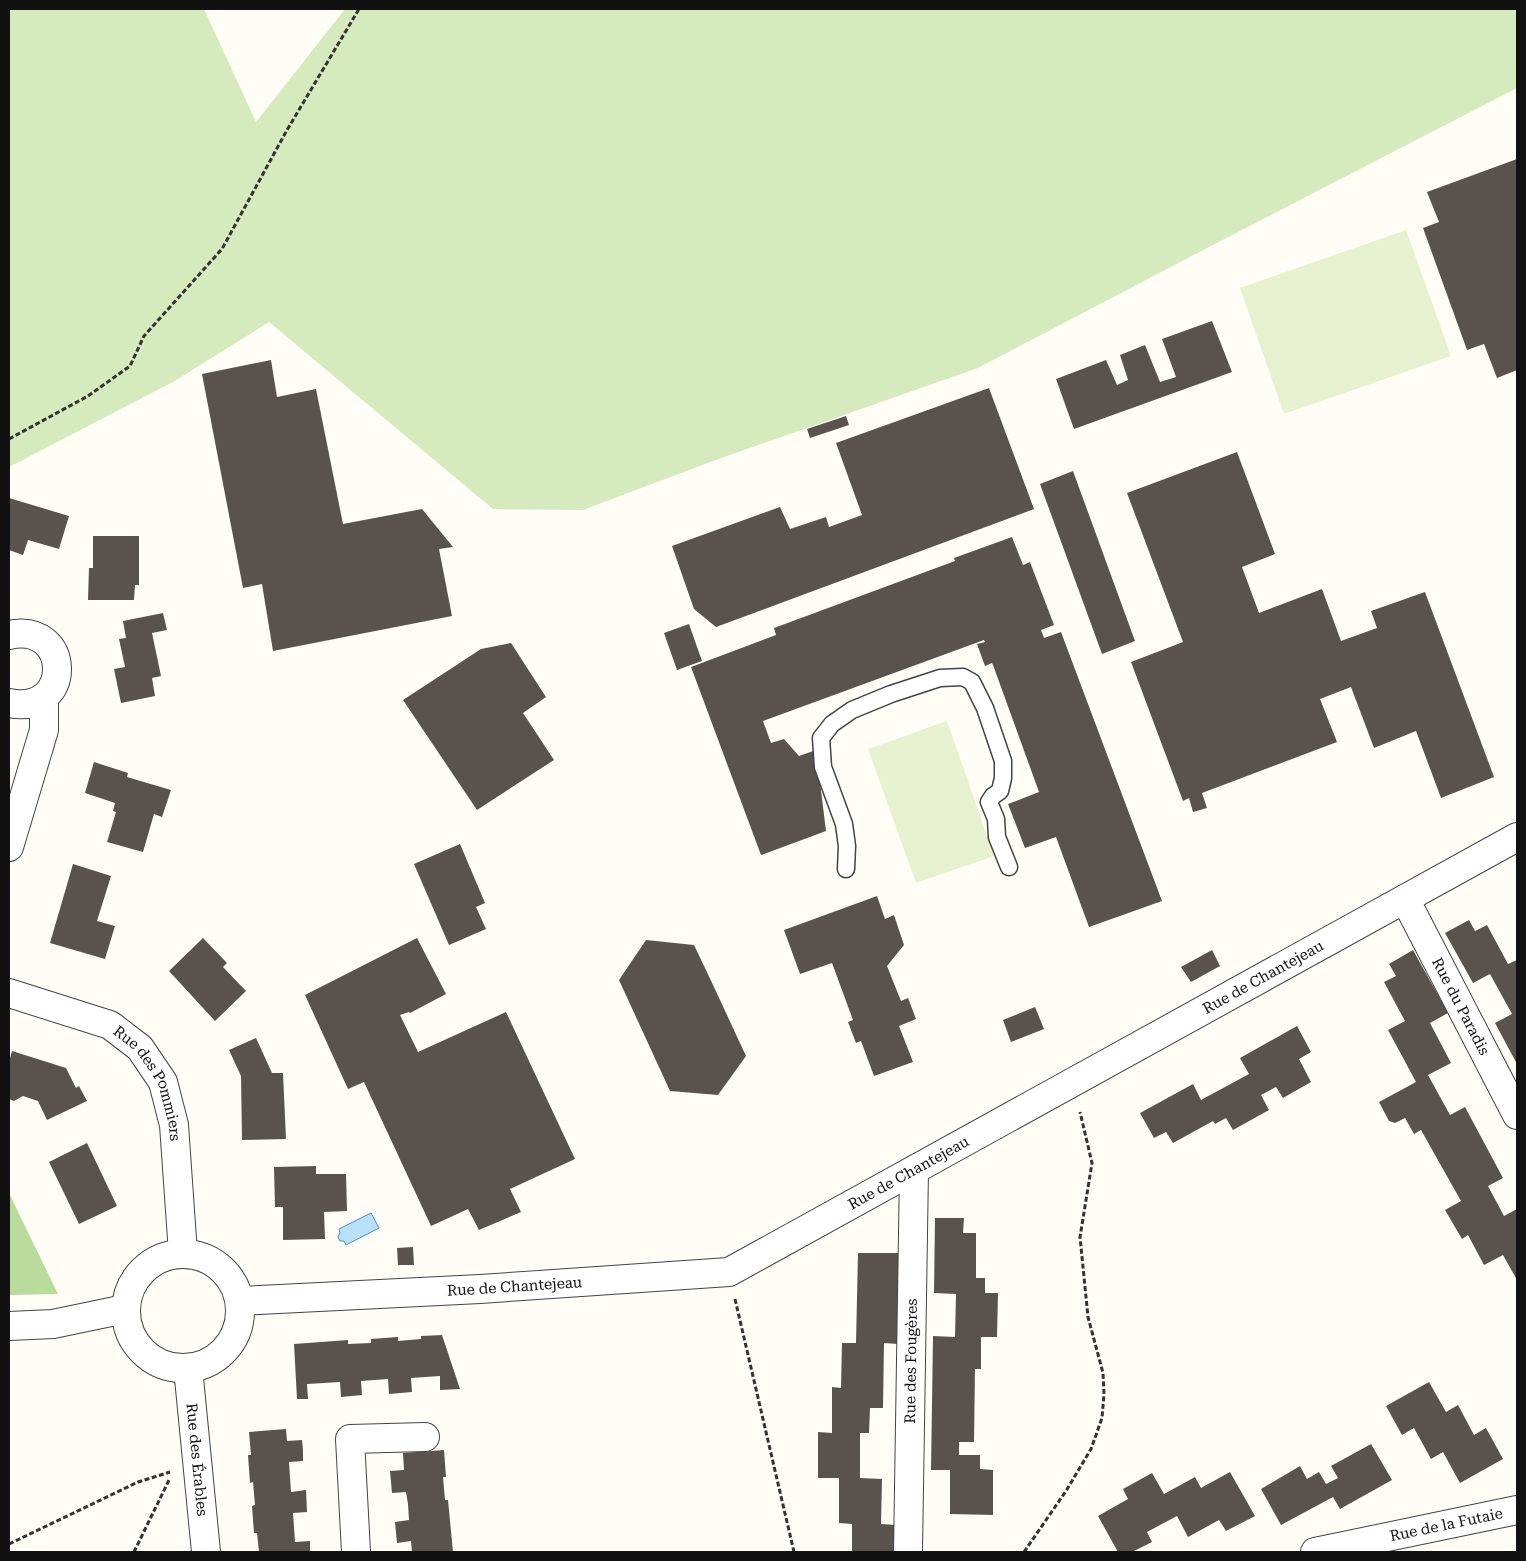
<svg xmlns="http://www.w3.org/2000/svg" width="1526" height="1561" font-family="'Roboto Serif',serif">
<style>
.green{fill:#d5ebbd}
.forest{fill:#b9dc9c}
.pitch{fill:#e6f2cf}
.water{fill:#b9e0f7;stroke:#3f96cf}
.building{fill:#5a524d}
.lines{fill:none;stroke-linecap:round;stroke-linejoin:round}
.service-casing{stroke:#444;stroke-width:19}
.minor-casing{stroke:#444;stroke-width:30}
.path{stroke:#333;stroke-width:3;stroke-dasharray:5 2.5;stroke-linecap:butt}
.service{stroke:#fff;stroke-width:16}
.minor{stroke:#fff;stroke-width:28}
.labels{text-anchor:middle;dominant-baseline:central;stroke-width:5;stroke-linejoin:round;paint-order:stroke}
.street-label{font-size:15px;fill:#111;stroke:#fff}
</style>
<rect width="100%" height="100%" fill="#fffdf5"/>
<polygon class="green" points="9,9 204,9 256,122 345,9 1517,9 1517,88 1211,246 978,368 713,461 583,510 493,509 269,322 173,382 9,467"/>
<polygon class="forest" points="9,1193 58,1294 9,1295"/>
<g class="pitch">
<polygon points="1406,230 1451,356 1284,414 1240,288"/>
<polygon points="947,721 994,856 916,883 868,749"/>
</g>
<polygon class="water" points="371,1213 379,1228 346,1245 344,1241 340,1241 338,1237 340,1233 339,1229"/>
<g class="building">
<polygon points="1517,159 1517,370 1497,378 1484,344 1467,350 1423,228 1439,222 1427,192"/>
<polygon points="1212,321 1232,372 1074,429 1056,379 1106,360 1117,385 1128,380 1120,355 1145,345 1160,382 1176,377 1162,339"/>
<polygon points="271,360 277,397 316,389 343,524 422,509 453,547 439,549 452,616 273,651 262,584 243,588 202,374"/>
<polygon points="989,388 1034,509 716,627 694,609 672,546 780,507 790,529 826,517 829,527 862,515 836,443"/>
<polygon points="846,416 849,425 810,438 807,429"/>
<polygon points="1237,452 1275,554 1242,567 1259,613 1322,589 1341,641 1377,628 1371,611 1425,592 1494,777 1441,798 1416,731 1374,748 1351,687 1320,699 1337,742 1202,793 1207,808 1193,812 1189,798 1183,801 1131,662 1183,642 1127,493"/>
<polygon points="1073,471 1135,641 1102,654 1040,484"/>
<polygon points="9,498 69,516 59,549 28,540 23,555 9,550"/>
<polygon points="93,536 139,536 139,585 135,585 134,600 88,600 89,568 93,568"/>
<polygon points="1012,537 1023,565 1030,562 1054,625 1041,630 1044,638 1061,632 1162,901 1089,927 1056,837 1025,848 1008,804 1039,792 993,665 992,663 985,666 977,644 985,642 984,640 763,721 771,743 784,739 799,756 816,750 826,831 761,855 691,667 776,635 774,628 955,561 954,558"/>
<polygon points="163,613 167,630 152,633 161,676 152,678 155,696 121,703 114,669 125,667 119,639 126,638 123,621"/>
<polygon points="689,624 702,661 677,670 664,633"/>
<polygon points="511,643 546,697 523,713 554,760 477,810 403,700 481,649"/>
<polygon points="94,762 128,773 127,777 171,790 162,817 154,814 143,852 107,842 116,812 113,811 115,803 85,793"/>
<polygon points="460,844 485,903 476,907 486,929 449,945 414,864"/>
<polygon points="73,864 111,876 97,921 115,926 105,959 50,943"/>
<polygon points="877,896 885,919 894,915 904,945 887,966 901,1001 908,998 916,1019 899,1026 913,1062 874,1076 861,1041 856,1043 848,1022 853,1020 832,963 800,974 784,930"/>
<polygon points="1469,920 1475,931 1487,925 1508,964 1517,960 1517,1064 1495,1023 1512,1014 1490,974 1473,983 1445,933"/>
<polygon points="203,938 227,963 223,967 246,991 215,1021 169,971"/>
<polygon points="417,938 446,994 410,1013 409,1012 400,1015 418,1052 506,1012 575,1159 510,1189 521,1212 479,1230 468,1209 431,1226 364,1082 348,1089 305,995"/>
<polygon points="646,940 694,945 714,987 746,1056 718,1095 670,1091 619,980"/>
<polygon points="1212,950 1220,966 1191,982 1181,967"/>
<polygon points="1413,950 1448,1013 1430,1023 1451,1063 1428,1075 1450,1115 1465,1107 1503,1178 1488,1186 1504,1216 1517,1209 1517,1280 1503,1255 1484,1265 1468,1235 1462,1239 1445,1210 1461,1201 1421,1130 1414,1134 1405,1118 1395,1123 1389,1121 1379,1102 1416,1082 1388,1030 1405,1021 1384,982 1396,976 1389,964"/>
<polygon points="1035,1007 1044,1029 1011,1042 1003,1020"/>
<polygon points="1297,1026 1311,1052 1299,1059 1311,1082 1283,1098 1276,1087 1261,1095 1269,1110 1233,1130 1226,1118 1215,1124 1213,1121 1173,1143 1166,1132 1154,1138 1140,1113 1193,1084 1201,1100 1249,1074 1240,1058"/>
<polygon points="256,1038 272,1073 283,1073 286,1139 242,1140 241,1076 229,1050"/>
<polygon points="12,1051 66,1068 76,1088 79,1086 87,1101 47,1120 38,1101 23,1096 14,1101 9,1099 9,1062"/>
<polygon points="87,1143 117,1206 79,1224 49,1162"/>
<polygon points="316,1166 316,1174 346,1174 347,1211 324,1212 325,1239 283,1240 283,1207 275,1207 274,1167"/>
<polygon points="935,1218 964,1218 963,1233 976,1233 976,1278 985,1278 985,1293 998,1293 997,1337 981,1337 981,1369 975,1369 974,1442 959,1442 959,1455 980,1455 980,1469 993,1470 993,1515 950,1514 950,1470 931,1470 933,1336 955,1337 956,1294 934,1293"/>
<polygon points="413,1247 414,1265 398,1265 397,1248"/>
<polygon points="858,1253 900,1253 898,1344 884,1343 883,1408 870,1408 869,1433 860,1433 860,1478 882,1479 881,1524 895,1525 894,1552 852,1552 852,1524 839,1523 839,1478 818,1478 818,1432 832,1433 832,1387 841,1388 842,1343 856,1343"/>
<polygon points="442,1335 460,1389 440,1390 440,1376 411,1378 412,1392 389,1394 388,1379 361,1381 362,1395 341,1397 340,1382 307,1384 308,1399 297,1399 294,1344 348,1340 348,1344 371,1343 371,1339 398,1337 398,1341 421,1339 421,1336"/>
<polygon points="1429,1382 1446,1412 1458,1405 1474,1435 1486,1428 1503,1459 1460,1483 1443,1452 1431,1459 1414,1428 1402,1435 1386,1406"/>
<polygon points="286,1429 287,1441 302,1440 303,1450 303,1461 289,1462 291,1492 306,1490 307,1512 293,1513 295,1542 310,1541 310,1552 259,1552 257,1533 254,1533 252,1506 255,1505 253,1482 250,1483 248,1455 251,1455 249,1432"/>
<polygon points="1371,1444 1392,1480 1340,1509 1333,1497 1281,1525 1261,1489 1300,1466 1307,1479 1319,1472 1326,1484 1338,1478 1331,1466"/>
<polygon points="444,1450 446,1477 443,1477 445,1500 448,1500 453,1552 412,1552 411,1541 397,1543 395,1522 409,1520 408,1504 406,1492 392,1493 390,1471 404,1470 403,1453"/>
<polygon points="1230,1472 1255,1516 1226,1531 1219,1520 1188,1537 1177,1516 1147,1532 1152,1542 1132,1552 1118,1552 1098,1516 1128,1499 1123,1489 1152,1473 1164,1494 1195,1477 1201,1488"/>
</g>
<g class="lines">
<g class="service-casing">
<polyline id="service" points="846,869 847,846 844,824 823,767 821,738 832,724 852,710 891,694 940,678 963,677 972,682 985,708 1003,761 1003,778 1000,791 993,796 989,802 996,819 997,837 1009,867"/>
</g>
<g class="minor-casing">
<g id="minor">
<path d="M9 635C72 621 74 716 9 703"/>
<polyline points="9,847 44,730 44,698"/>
<path id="s1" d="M1405 899 1517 1115"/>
<path id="s2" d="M9 993 110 1025 140 1048 163 1082 174 1125 183 1253"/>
<circle cx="183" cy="1311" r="57"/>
<path id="s3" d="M240 1301 480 1289 729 1272 1517 837"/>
<polyline points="9,1326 53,1324 125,1309"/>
<path id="s4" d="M188 1368 206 1552"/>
<polyline points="356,1552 350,1439 425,1437"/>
<path id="s5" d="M908 1552 914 1170"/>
<path id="s6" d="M1315 1552 1517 1510"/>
</g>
</g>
<g class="path">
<polyline points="9,439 88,396 130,366 144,336 222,249 287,130 359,9"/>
<polyline points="735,1299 794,1552"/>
<polyline points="9,1544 138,1482 170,1472"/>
<polyline points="134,1552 169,1480"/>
<polyline points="1024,1552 1066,1491 1091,1449 1102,1418 1104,1394 1103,1373 1088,1317 1080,1237 1092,1163 1080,1112"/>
</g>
<use href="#service" class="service"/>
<use href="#minor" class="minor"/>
</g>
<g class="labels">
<g class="street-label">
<text stroke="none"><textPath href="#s3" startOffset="1100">Rue de Chantejeau</textPath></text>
<text stroke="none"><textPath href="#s1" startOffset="121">Rue du Paradis</textPath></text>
<text stroke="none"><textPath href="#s2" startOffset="179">Rue des Pommiers</textPath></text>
<text stroke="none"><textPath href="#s3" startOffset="695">Rue de Chantejeau</textPath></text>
<text stroke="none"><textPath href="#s3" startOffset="275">Rue de Chantejeau</textPath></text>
<text stroke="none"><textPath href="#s5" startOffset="191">Rue des Fougères</textPath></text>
<text stroke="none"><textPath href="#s4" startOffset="92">Rue des Érables</textPath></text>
<text stroke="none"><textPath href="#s6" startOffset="134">Rue de la Futaie</textPath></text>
</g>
</g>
<rect width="1526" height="1561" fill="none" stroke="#111111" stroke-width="20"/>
</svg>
